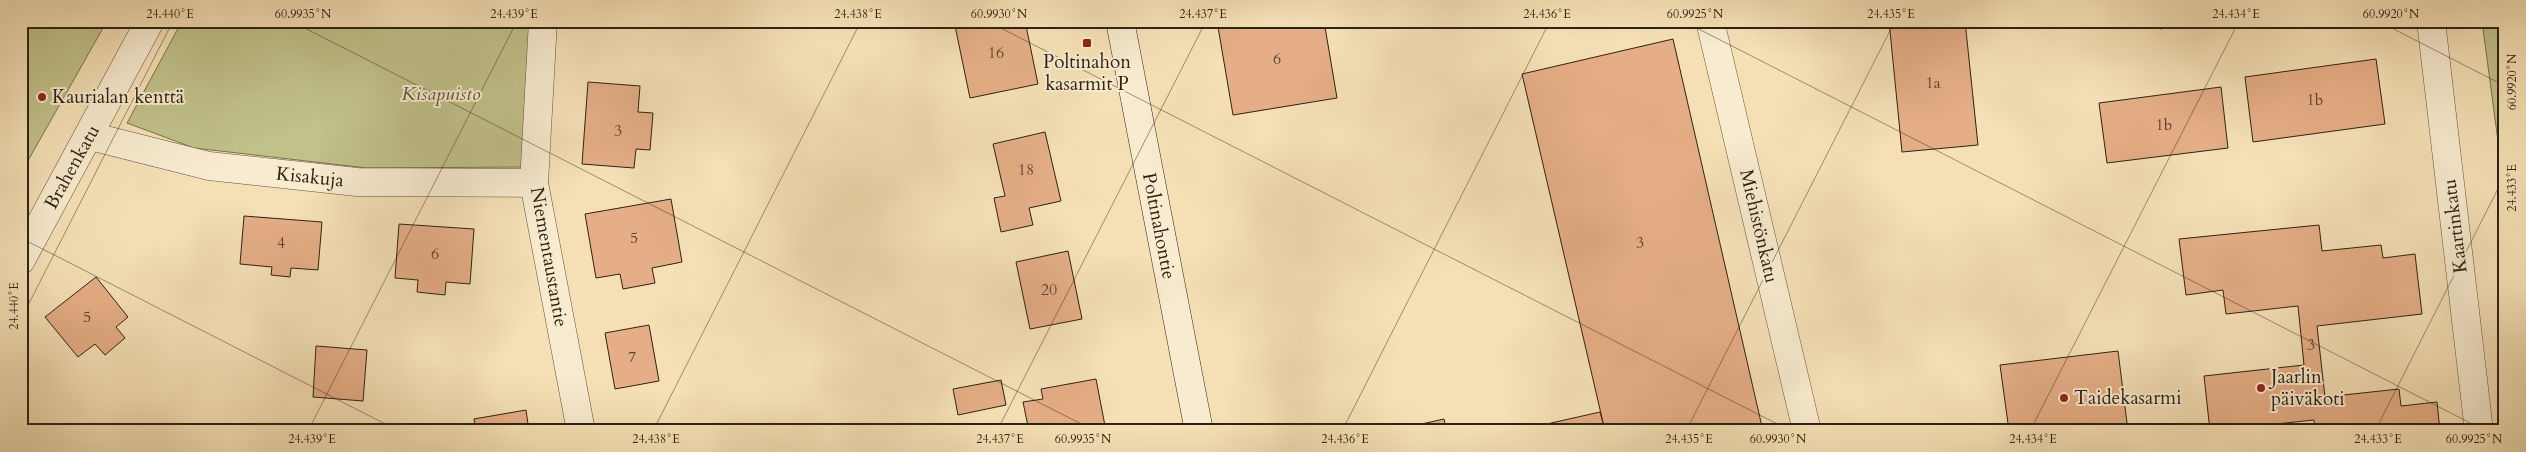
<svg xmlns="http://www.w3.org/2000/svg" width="2526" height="452" font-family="Cardo,serif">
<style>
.green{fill:#c1c18a;stroke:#78724e}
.building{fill:#e5ae86;stroke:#2e2213}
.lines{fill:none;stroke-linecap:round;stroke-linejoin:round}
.street-casing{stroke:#60523c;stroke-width:29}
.secondary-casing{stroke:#2e2213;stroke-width:29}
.street{stroke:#f8ebd0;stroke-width:28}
.secondary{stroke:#f8ebd0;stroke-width:28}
.ticks{fill:none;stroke:#2e2213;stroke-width:1;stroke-opacity:0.45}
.poi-dot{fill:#8f2418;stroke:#f8ebd0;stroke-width:2}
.labels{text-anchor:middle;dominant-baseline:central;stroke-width:4;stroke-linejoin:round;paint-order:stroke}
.number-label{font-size:16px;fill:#5c4530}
.poi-label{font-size:19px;fill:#2e2213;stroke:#f8ebd0;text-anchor:start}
.park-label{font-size:19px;font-style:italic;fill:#5a5237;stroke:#f8ebd0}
.street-label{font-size:19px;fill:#2e2213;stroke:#f8ebd0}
.neatline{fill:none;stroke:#2e2213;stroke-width:2}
.ticks-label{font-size:12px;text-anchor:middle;fill:#2e2213}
</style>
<rect width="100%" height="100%" fill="#f5e0b6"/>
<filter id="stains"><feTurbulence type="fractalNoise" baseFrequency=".004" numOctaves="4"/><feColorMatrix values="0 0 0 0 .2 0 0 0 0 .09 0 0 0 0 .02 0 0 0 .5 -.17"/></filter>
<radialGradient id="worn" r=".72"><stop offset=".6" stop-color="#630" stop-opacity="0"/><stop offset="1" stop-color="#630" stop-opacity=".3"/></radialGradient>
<g class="green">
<polygon points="21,21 107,21 21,173"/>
<polygon points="182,21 530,21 525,167 367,168 194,148 127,123"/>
<polygon points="2482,21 2505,21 2505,194"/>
</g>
<g class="building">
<polygon points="954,21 1025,21 1038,84 970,98"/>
<polygon points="1217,21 1324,21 1337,98 1233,115"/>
<polygon points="1889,21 1965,21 1978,145 1902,152"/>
<polygon points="2159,21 2202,21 2160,29"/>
<polygon points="1673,39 1763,431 1605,431 1522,74"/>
<polygon points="2376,59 2385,124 2253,142 2245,77"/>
<polygon points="588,82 640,86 638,112 653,113 650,150 636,149 634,168 582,164"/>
<polygon points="2221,87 2228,148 2107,163 2099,103"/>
<polygon points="1045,132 1061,201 1029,208 1033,225 1001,232 994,198 1005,196 993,144"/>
<polygon points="671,199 682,262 652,268 655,283 623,289 620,274 596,278 585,214"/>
<polygon points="244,216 322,222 318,270 291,268 290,277 271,275 272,267 240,264"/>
<polygon points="399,224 474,229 470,284 446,282 445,295 417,292 418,280 395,278"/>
<polygon points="2319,225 2322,251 2381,245 2383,258 2415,254 2422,314 2317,326 2325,397 2399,389 2401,406 2437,402 2440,431 2315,431 2314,420 2210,431 2204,376 2304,365 2298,306 2226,314 2223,290 2186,295 2179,239"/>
<polygon points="1068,251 1082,319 1030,329 1016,262"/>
<polygon points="96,277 128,317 116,327 125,338 105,355 95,344 78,357 45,317"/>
<polygon points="649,325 659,381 615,389 605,333"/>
<polygon points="316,346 367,350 363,401 313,397"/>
<polygon points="2118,351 2128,431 2009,431 2000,365"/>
<polygon points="1096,379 1106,431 1029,431 1023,402 1043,399 1041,389"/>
<polygon points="1001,380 1006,405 958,415 953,389"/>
<polygon points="2505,386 2505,412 2502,387"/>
<polygon points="526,410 529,431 476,431 474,419"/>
<polygon points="1600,412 1605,431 1539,431 1538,426"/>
<polygon points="1444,419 1447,431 1390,431"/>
</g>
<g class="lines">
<g class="street-casing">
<g id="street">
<polyline points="543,21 534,183 581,431"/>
<polyline points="1710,21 1807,431"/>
<polyline points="2431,21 2479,431"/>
<polyline points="90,136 209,166 357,182 534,183"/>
<polyline points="21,260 150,21"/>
</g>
</g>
<g class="secondary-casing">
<polyline id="secondary" points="1120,21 1199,431"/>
</g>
<use href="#street" class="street"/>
<use href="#secondary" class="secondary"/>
</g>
<path class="ticks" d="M291 21 1095 431M987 21 1791 431M1683 21 2486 431M2378 21 2505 86M21 238 399 431M21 319 173 21M308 431 517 21M653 431 861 21M997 431 1206 21M1342 431 1550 21M1686 431 1895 21M2030 431 2239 21M2375 431 2505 175"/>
<g class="poi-dot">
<rect x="1082" y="38" width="10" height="10" rx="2.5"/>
<circle cx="42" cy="97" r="5"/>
<circle cx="2261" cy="388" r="5"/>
<circle cx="2064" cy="398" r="5"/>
</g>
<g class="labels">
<g class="number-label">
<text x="996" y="53">16</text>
<text x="1277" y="59">6</text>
<text x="1933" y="83">1a</text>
<text x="2315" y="100">1b</text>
<text x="2164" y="125">1b</text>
<text x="618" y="131">3</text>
<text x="1026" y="170">18</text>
<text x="634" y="238">5</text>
<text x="281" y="243">4</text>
<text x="1640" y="243">3</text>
<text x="435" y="254">6</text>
<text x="1049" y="290">20</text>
<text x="87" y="317">5</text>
<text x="2311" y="345">3</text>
<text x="632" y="357">7</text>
</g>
<g class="poi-label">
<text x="1087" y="62" text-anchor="middle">Poltinahon<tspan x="1087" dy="22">kasarmit P</tspan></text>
<text x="52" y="97">Kaurialan kenttä</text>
<text x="2271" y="377">Jaarlin<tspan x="2271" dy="22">päiväkoti</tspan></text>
<text x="2074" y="398">Taidekasarmi</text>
</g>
<g class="park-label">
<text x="441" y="94">Kisapuisto</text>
</g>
<g class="street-label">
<text transform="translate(72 167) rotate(-61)">Brahenkatu</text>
<text transform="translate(310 177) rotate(6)">Kisakuja</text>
<text transform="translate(1159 226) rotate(79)">Poltinahontie</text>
<text transform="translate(1759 226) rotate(77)">Miehistönkatu</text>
<text transform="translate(2455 226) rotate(-97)">Kaartinkatu</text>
<text transform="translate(549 257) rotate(80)">Niementaustantie</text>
</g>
</g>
<rect width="2526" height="452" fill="none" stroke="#f5e0b6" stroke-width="55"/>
<rect x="28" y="28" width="2470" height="396" class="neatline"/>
<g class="ticks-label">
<text x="170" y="18">24.440°E</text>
<text x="303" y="18">60.9935°N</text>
<text x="514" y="18">24.439°E</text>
<text x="858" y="18">24.438°E</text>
<text x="999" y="18">60.9930°N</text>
<text x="1203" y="18">24.437°E</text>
<text x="1547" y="18">24.436°E</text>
<text x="1695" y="18">60.9925°N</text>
<text x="1891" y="18">24.435°E</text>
<text x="2236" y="18">24.434°E</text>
<text x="2391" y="18">60.9920°N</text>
<text transform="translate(2512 82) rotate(-90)" y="4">60.9920°N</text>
<text transform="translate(2512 188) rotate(-90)" y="4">24.433°E</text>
<text transform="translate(14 306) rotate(-90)" y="4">24.440°E</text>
<text x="312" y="443">24.439°E</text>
<text x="656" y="443">24.438°E</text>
<text x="1000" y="443">24.437°E</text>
<text x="1083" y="443">60.9935°N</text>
<text x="1345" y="443">24.436°E</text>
<text x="1689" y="443">24.435°E</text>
<text x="1778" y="443">60.9930°N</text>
<text x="2033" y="443">24.434°E</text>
<text x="2378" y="443">24.433°E</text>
<text x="2474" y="443">60.9925°N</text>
</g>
<rect width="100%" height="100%" filter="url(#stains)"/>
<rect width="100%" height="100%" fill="url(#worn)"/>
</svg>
